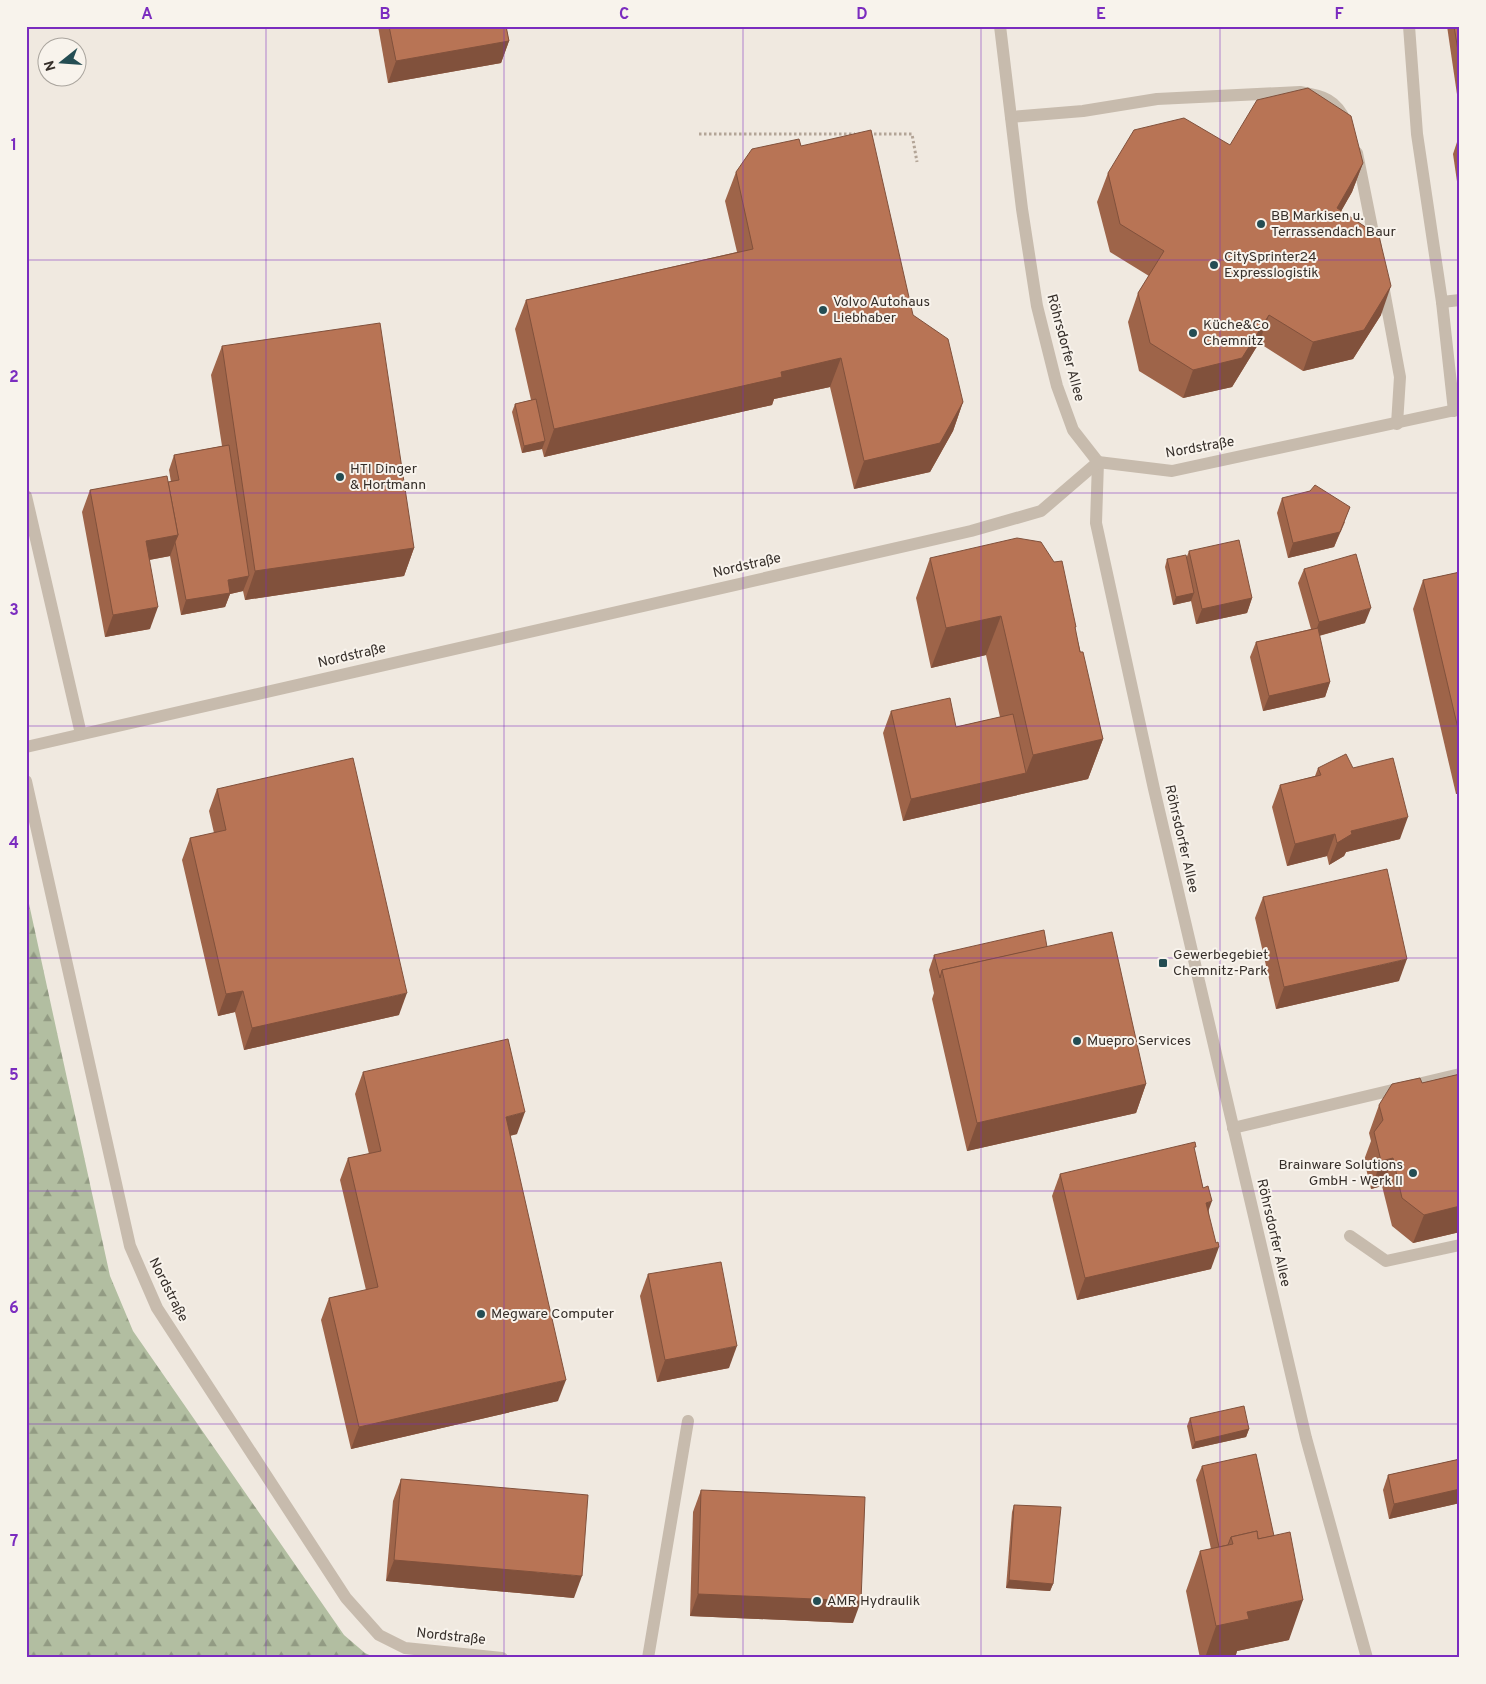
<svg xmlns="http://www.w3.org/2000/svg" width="1486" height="1684" font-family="Overpass,sans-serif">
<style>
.forest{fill:url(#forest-firs)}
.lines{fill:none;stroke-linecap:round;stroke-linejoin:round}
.path{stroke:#b3a597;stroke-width:3;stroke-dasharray:2.5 2.5;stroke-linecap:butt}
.lane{stroke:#c7bbad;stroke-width:12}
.street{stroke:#c7bbad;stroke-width:12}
.wall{fill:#9e6449}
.shaded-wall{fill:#81513c}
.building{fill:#b87455;stroke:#81513c}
.grid{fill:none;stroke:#7b2cbf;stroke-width:1;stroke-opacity:0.55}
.poi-dot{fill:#244d53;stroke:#f8f3ec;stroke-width:2}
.labels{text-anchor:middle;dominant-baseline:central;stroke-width:4;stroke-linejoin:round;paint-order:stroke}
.poi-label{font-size:14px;fill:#362f2a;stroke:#f8f3ec;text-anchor:start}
.street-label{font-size:14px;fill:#362f2a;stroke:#f8f3ec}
.neatline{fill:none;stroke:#7b2cbf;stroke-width:2}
.grid-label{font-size:16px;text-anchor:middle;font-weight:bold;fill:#7b2cbf}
</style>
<defs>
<pattern id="forest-firs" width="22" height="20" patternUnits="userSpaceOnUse" patternTransform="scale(1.25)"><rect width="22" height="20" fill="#b2bea1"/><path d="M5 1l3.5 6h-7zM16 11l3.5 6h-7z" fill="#929b83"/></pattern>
</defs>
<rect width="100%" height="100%" fill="#f0e9e0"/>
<polygon class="forest" points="26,890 110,1276 133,1331 344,1635 365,1653 376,1658 26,1658"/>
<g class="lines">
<g class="path">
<polyline points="699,134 855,134"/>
<polyline points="869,134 912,134 917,162"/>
</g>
<g class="lane">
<polyline points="1409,26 1417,134 1442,302 1454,411"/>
<path d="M1011 117 1083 111 1157 99 1300 92C1323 96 1336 99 1346 122"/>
<polyline points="1357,153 1376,248"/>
<polyline points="1383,285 1400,377 1397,424"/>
<polyline points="1442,302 1460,300"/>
<polyline points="26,496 81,734"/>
<polyline points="1233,1128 1460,1074"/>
<polyline points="1350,1236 1386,1261 1460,1245"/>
<polyline points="648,1658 688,1421"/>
</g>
<g class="street">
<polyline points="1000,26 1022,209 1037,306 1057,386 1073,430 1098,462 1096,523 1154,789 1306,1438 1367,1658"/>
<polyline points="26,747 971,531 1041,511 1098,462 1172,471 1460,409"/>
<polyline points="26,781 130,1246 157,1308 346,1598 379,1635 405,1648 502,1658"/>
</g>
</g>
<g class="wall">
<polygon points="378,26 506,26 509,41 501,63 388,83"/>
<polygon points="1447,26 1460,26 1460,115"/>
<polygon points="1458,139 1460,139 1460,202 1453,154"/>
<polygon points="1230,145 1363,163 1352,192 1341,211 1381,315 1353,359 1303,371 1259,343 1232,387 1183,398 1139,371 1128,322 1138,293 1149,276 1110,252 1097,202 1108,173"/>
<polygon points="801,146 963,402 953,431 930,472 854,489 830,387 774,399 772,405 544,457 542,449 522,453 512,412 515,404 531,400 515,329 526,300 737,252 725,201 736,172"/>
<polygon points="222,346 414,548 404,576 245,600 243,591 230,594 225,607 181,615 170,556 149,560 150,629 105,637 82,512 90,490 171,482 169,470 174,455 222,446 211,375"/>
<polygon points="1282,498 1345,522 1334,547 1288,558 1277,513"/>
<polygon points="1189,551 1252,598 1247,613 1196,624 1191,601 1173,605 1165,567 1167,559 1186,559"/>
<polygon points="930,558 1075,630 1103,739 1088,779 903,821 883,733 891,711 956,727 1000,717 986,655 931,668 916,598"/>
<polygon points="1304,569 1365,623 1319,636 1330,682 1325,697 1263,711 1250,657 1256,642 1311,629 1298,583"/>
<polygon points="1460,572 1460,793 1456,794 1413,609 1423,580"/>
<polygon points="1318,768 1353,768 1400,839 1346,852 1344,856 1329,865 1327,856 1287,866 1272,807 1280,785 1315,776"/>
<polygon points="217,789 399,1015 244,1050 235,1012 218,1016 182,860 190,838 214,833 209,811"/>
<polygon points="1263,897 1399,981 1276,1009 1255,918"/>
<polygon points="1047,947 1146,1084 1136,1113 967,1151 932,999 934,993 929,970 934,955"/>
<polygon points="363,1072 517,1134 510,1136 558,1401 351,1449 321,1320 329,1298 366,1290 340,1180 348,1158 369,1154 355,1094"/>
<polygon points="1460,1074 1460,1232 1413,1243 1392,1226 1382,1186 1371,1189 1364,1160 1371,1141 1369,1133 1379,1105 1422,1083"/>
<polygon points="1194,1150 1209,1212 1211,1269 1077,1300 1052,1196 1060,1174"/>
<polygon points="648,1274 729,1368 657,1382 640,1296"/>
<polygon points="1190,1418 1249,1429 1246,1437 1192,1449 1187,1426"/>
<polygon points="1460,1459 1460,1503 1389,1519 1383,1490 1388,1475"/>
<polygon points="1202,1466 1289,1640 1237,1651 1235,1658 1200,1658 1186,1591 1200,1551 1211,1549 1196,1480"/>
<polygon points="401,1479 574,1598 386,1581 393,1501"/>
<polygon points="701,1490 853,1623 690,1616 693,1512"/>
<polygon points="1014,1505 1053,1584 1050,1591 1006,1588 1012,1512"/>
</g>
<g class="shaded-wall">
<polygon points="509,41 501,63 388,83 396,61"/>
<polygon points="1363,163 1352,192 1327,236 1337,208"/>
<polygon points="1391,286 1381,315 1353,359 1303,371 1313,342"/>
<polygon points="1269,315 1259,343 1232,387 1183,398 1193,370"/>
<polygon points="841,358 830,387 774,399 772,405 544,457 554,429 781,372"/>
<polygon points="963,402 953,431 930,472 854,489 864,461"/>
<polygon points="545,441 542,449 522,453 524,446"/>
<polygon points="1350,507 1334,547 1288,558 1293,543"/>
<polygon points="178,535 170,556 138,562 146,541"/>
<polygon points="414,548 404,576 245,600 255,571"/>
<polygon points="249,576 243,591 230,594 225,607 181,615 186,600 228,580"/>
<polygon points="1194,593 1191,601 1173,605 1176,597"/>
<polygon points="1252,598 1247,613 1196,624 1202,609"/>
<polygon points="158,607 150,629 105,637 113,615"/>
<polygon points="1371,608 1365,623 1314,637 1319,622"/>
<polygon points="1001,616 986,655 931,668 946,628"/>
<polygon points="1330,682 1325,697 1263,711 1269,696"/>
<polygon points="1103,739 1088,779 903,821 911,799 1026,773 1033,755"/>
<polygon points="1460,784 1460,793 1456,794"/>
<polygon points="1408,817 1400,839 1346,852 1344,856 1329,865 1337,843 1351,831"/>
<polygon points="1335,834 1327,856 1287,866 1295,844"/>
<polygon points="1407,959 1399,981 1276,1009 1284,987"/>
<polygon points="243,991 235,1012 218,1016 226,994"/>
<polygon points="407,993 399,1015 244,1050 252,1028"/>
<polygon points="1146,1084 1136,1113 967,1151 977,1123"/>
<polygon points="525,1112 517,1134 498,1138 506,1117"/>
<polygon points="1393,1158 1382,1186 1371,1189 1381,1161"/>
<polygon points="1212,1201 1204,1223 1206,1203"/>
<polygon points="1460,1206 1460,1232 1413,1243 1424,1215"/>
<polygon points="1219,1247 1211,1269 1077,1300 1085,1278"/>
<polygon points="737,1346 729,1368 657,1382 665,1360"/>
<polygon points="566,1380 558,1401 351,1449 359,1427"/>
<polygon points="1249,1429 1246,1437 1192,1449 1195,1442"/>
<polygon points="1460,1489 1460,1503 1389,1519 1394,1504"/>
<polygon points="394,1560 582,1576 574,1598 386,1581"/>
<polygon points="1009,1580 1053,1584 1050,1591 1006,1588"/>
<polygon points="698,1594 861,1601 853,1623 690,1616"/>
<polygon points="1303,1600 1289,1640 1237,1651 1235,1658 1205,1658 1216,1626 1247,1612"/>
</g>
<g class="building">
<polygon points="389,26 506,26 509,41 396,61"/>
<polygon points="1454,26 1460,26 1460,63"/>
<polygon points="1308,88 1351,116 1363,163 1337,208 1379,236 1391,286 1364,330 1313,342 1269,315 1242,358 1193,370 1150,343 1138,293 1164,251 1120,224 1108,173 1134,130 1184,118 1230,145 1257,100"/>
<polygon points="871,130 913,315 948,339 963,402 940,443 864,461 841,358 781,372 782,377 554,429 526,300 753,249 736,172 752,149 799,139 801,146"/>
<polygon points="1458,139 1460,139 1460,150"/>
<polygon points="380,323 414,548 255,571 222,346"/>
<polygon points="536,399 545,441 524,446 515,404"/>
<polygon points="229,445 249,576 228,580 230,593 186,600 175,542 178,535 168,482 179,480 174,455"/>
<polygon points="167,476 178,535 146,541 158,607 113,615 90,490"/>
<polygon points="1315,485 1350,507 1340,532 1293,543 1282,498 1310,491"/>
<polygon points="1017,538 1041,542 1054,562 1062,561 1076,627 1075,627 1080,652 1083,652 1103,739 1033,755 1001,616 946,628 930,558"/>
<polygon points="1239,540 1252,598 1202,609 1189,551"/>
<polygon points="1356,554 1371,608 1319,622 1304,569"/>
<polygon points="1186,555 1194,593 1176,597 1167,559"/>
<polygon points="1460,572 1460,737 1423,580"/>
<polygon points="1318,628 1330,682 1269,696 1256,642"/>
<polygon points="950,698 956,727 1013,714 1026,773 911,799 891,711"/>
<polygon points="1346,754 1353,768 1393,758 1408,817 1351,831 1352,834 1337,843 1335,834 1295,844 1280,785 1321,775 1318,768"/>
<polygon points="353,758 407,993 252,1028 243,991 226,994 190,838 226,830 217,789"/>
<polygon points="1387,869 1407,959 1284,987 1263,897"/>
<polygon points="1044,930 1047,947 942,970 940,978 934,955"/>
<polygon points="1112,932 1146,1084 977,1123 942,970"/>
<polygon points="508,1039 525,1112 506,1117 566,1380 359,1427 329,1298 378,1287 348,1158 381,1151 363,1072"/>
<polygon points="1460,1074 1460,1206 1424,1215 1402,1198 1393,1158 1381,1161 1374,1132 1383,1120 1379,1105 1392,1084 1420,1078 1422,1083"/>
<polygon points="1195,1142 1196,1147 1194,1147 1203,1188 1208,1186 1212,1201 1206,1203 1216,1243 1218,1242 1219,1247 1085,1278 1060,1174"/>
<polygon points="721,1262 737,1346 665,1360 648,1274"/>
<polygon points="1244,1406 1249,1429 1195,1442 1190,1418"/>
<polygon points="1256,1454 1274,1536 1258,1539 1257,1531 1231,1537 1228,1545 1219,1547 1202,1466"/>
<polygon points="1460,1459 1460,1489 1394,1504 1388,1475"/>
<polygon points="401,1479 588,1495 582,1576 394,1560"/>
<polygon points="701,1490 865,1497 861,1601 698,1594"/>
<polygon points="1014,1505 1061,1507 1053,1584 1009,1580"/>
<polygon points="1257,1531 1258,1539 1290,1532 1303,1600 1247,1612 1249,1619 1216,1626 1200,1551 1233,1544 1231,1537"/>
</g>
<path class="grid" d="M266 26V1658M504 26V1658M743 26V1658M981 26V1658M1220 26V1658M26 260H1460M26 493H1460M26 726H1460M26 958H1460M26 1191H1460M26 1424H1460"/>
<g class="poi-dot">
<circle cx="1261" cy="224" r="5"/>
<circle cx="1214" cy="265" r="5"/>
<circle cx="823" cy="310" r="5"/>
<circle cx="1193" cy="333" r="5"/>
<circle cx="340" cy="477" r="5"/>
<rect x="1158" y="958" width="10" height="10" rx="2.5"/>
<circle cx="1077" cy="1041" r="5"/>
<circle cx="1413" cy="1173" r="5"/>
<circle cx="481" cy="1314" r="5"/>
<circle cx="817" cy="1601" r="5"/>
</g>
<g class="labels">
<g class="poi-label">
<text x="1271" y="216">BB Markisen u.<tspan x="1271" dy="16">Terrassendach Baur</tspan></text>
<text x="1224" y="257">CitySprinter24<tspan x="1224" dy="16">Expresslogistik</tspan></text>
<text x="833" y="302">Volvo Autohaus<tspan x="833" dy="16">Liebhaber</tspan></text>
<text x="1203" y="325">Küche&amp;Co<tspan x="1203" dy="16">Chemnitz</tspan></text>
<text x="350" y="469">HTI Dinger<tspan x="350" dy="16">&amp; Hortmann</tspan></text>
<text x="1173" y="955">Gewerbegebiet<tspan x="1173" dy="16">Chemnitz-Park</tspan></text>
<text x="1087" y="1041">Muepro Services</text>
<text x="1403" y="1165" text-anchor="end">Brainware Solutions<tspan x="1403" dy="16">GmbH - Werk II</tspan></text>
<text x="491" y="1314">Megware Computer</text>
<text x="827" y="1601">AMR Hydraulik</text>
</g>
<g class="street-label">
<text transform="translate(1065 348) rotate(75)">Röhrsdorfer Allee</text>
<text transform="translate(1200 448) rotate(-10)">Nordstraße</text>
<text transform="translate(747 566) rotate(-13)">Nordstraße</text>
<text transform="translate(352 656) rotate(-13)">Nordstraße</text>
<text transform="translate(1181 839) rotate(77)">Röhrsdorfer Allee</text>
<text transform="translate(1273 1233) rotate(77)">Röhrsdorfer Allee</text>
<text transform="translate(168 1290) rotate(63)">Nordstraße</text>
<text transform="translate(451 1637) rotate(6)">Nordstraße</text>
</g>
</g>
<rect width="1486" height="1684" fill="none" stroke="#f8f3ec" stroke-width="55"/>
<g transform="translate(62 62) rotate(253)"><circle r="24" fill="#f8f3ec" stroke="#aaa59e"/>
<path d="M0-4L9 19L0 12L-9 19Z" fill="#244d53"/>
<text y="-8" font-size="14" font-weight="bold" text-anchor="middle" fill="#362f2a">N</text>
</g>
<rect x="28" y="28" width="1430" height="1628" class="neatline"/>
<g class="grid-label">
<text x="147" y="19">A</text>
<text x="385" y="19">B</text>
<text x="624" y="19">C</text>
<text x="862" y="19">D</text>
<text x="1101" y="19">E</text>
<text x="1339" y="19">F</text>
<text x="14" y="150">1</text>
<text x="14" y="382">2</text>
<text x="14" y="615">3</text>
<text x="14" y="848">4</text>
<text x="14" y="1080">5</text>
<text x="14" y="1313">6</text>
<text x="14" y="1546">7</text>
</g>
</svg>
